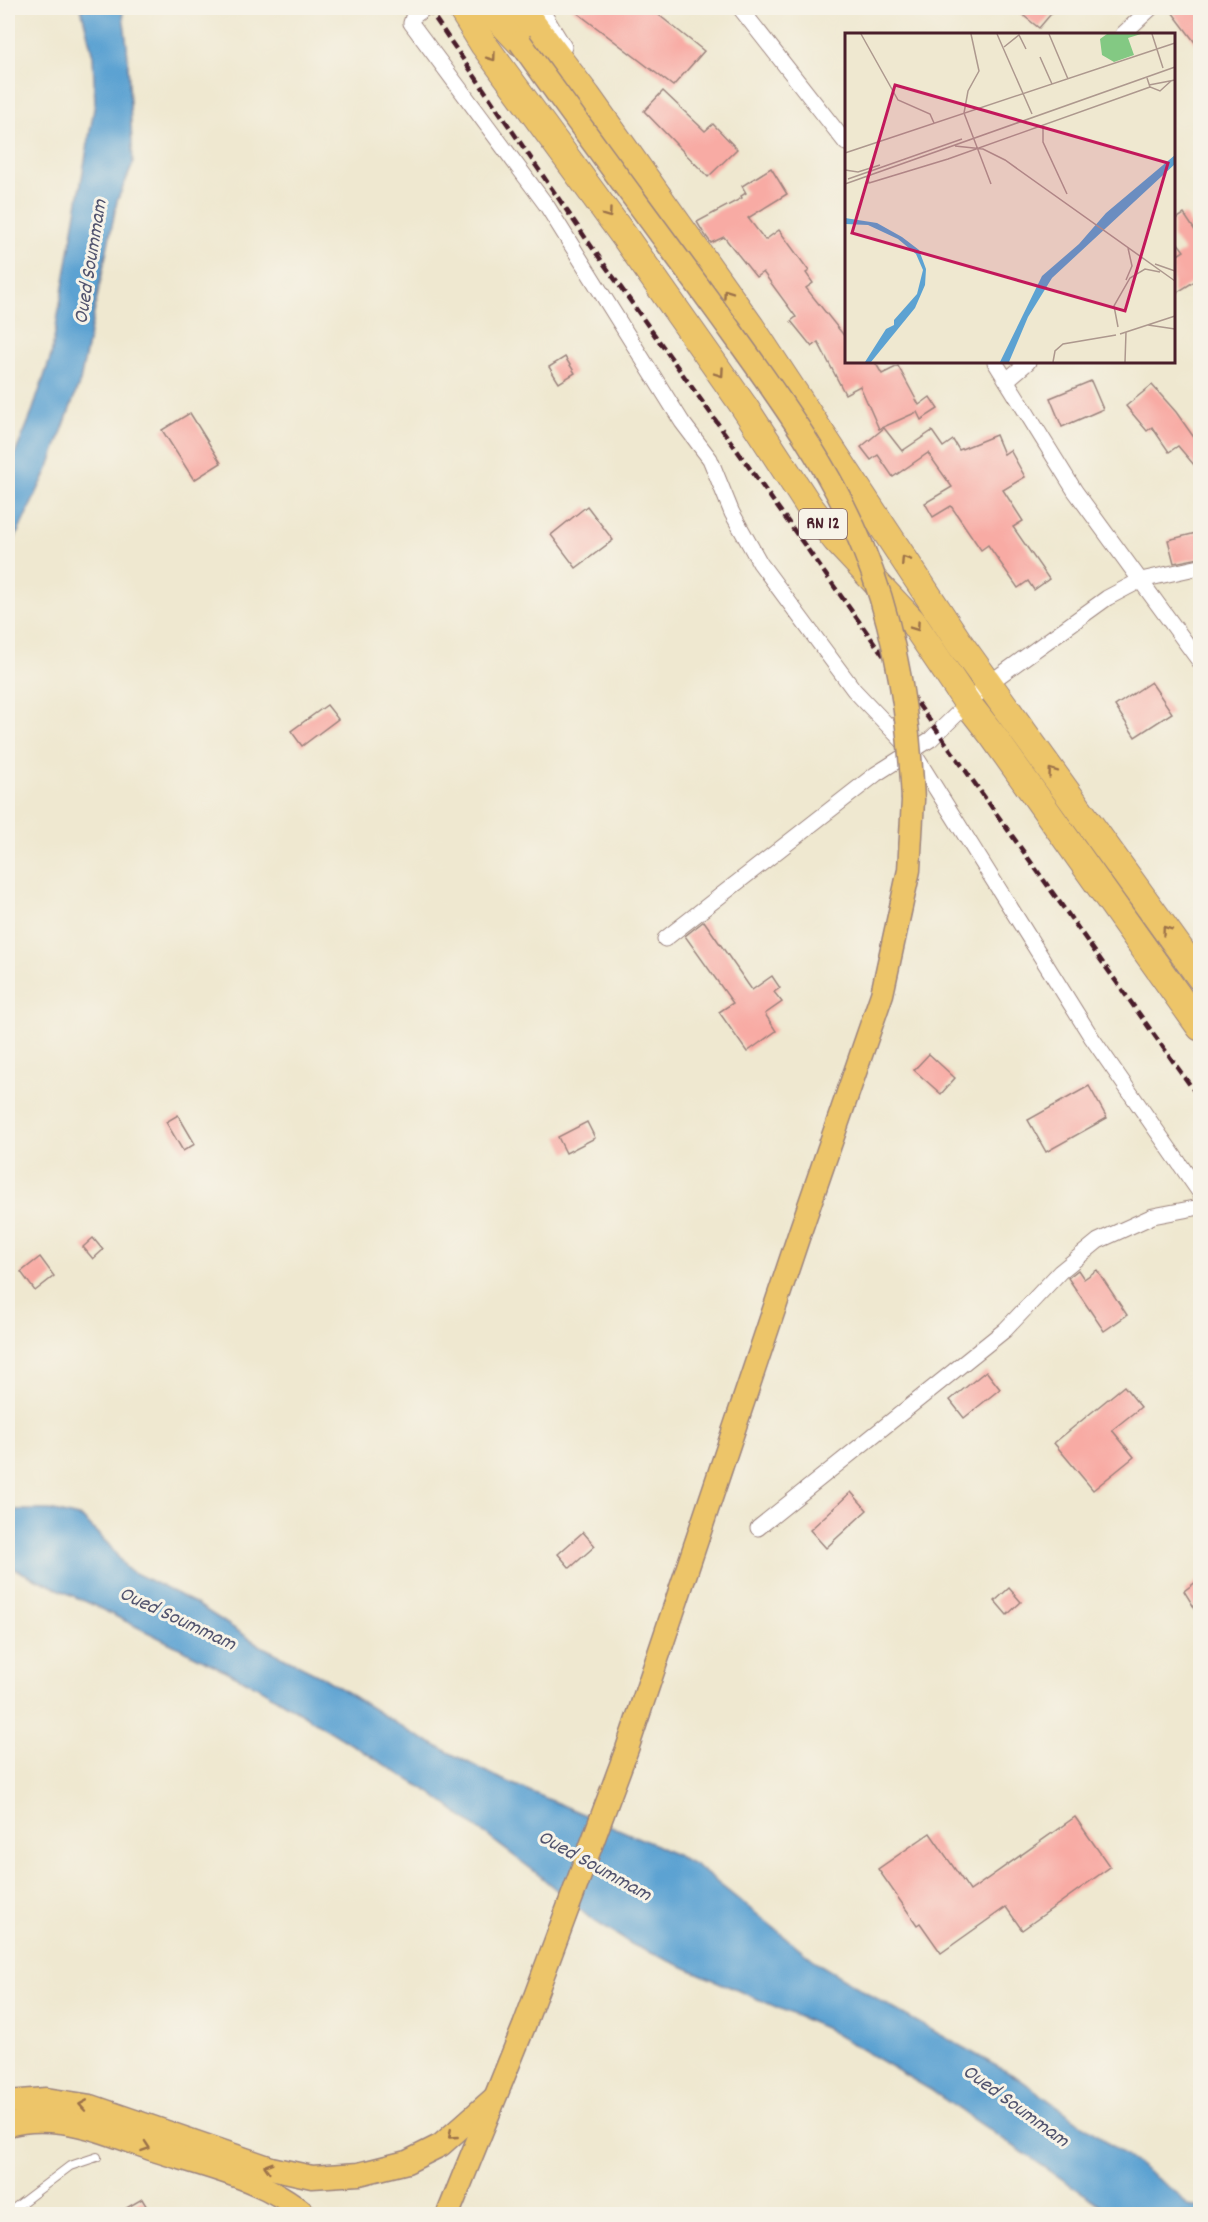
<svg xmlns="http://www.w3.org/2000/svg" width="1208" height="2222" font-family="Dekko,sans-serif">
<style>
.water{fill:#5ca2d2;stroke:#53607e;stroke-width:1.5}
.building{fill:#f8aba4}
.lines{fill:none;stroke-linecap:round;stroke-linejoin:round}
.lane-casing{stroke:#9c847e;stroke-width:10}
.street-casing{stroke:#9c847e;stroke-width:17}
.primary-casing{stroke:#9c847e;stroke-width:25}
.highway-casing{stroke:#9c847e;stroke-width:29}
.lane{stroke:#fff;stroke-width:8}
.street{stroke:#fff;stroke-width:15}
.primary{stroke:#edc569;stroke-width:22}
.highway{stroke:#edc569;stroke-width:27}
.rail{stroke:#4a1f2b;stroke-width:4.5;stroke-dasharray:9 4.5;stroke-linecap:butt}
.primary-bridge-casing{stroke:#9c847e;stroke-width:25;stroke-linecap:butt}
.primary-bridge{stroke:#edc569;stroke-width:22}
.oneway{stroke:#9c724a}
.labels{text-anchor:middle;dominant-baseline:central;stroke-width:6;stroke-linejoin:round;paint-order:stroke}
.shield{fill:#f7f3e8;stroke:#7e5f64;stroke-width:1.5}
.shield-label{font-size:18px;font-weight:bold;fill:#4a1f2b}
.water-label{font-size:21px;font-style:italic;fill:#51536e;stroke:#f7f3e8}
.inset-road{fill:none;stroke:#ad988e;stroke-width:1.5}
.view{fill:#c2185b;fill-opacity:0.15;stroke:#c2185b;stroke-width:3}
.inset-edge{fill:none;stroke:#4a1f2b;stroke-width:3}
</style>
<rect width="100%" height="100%" fill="#f7f3e8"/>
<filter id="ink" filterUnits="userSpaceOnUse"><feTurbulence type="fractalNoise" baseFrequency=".0167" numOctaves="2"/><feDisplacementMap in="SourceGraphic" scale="12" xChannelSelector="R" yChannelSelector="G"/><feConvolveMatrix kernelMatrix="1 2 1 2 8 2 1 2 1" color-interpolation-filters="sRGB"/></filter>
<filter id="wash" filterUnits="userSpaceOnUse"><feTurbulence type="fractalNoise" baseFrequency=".008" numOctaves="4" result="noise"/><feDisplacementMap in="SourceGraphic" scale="24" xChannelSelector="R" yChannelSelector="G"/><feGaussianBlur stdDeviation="1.35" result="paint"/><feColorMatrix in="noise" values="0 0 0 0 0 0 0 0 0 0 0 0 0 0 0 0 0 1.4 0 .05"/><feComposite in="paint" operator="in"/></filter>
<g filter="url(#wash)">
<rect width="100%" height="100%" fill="#efe8d0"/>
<g class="water">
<polygon points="81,8 122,8 127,45 133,164 117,201 80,381 49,467 15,538 8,547 8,471 30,418 51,356 95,103 93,56"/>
<polygon points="8,1510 50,1510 82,1518 109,1545 127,1569 195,1603 261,1646 321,1676 408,1731 494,1776 653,1844 694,1864 819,1964 894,2009 1018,2078 1178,2194 1188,2206 1200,2208 1200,2214 1114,2214 929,2089 827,2029 633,1945 591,1919 534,1871 431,1793 258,1687 91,1604 8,1566"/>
</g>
<g id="blocks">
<g class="building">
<polygon points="571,8 650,8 704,51 673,86"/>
<polygon points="1014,8 1056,8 1039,28"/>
<polygon points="1169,8 1200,8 1200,49"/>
<polygon points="663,91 705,131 713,124 737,149 708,177 644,111"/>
<polygon points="771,168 787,194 748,218 765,240 779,230 809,271 806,273 813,283 806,288 846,338 846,362 875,362 882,374 898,366 919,405 930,397 938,409 921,420 917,412 879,429 860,386 845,394 818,342 812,347 791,321 796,317 763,272 756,277 724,237 711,243 703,232 697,222 742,198 741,196 746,193 742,186"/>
<polygon points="1184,214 1200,238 1200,278 1173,295 1173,258 1184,251 1173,237 1173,221"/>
<polygon points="565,357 575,373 559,383 549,367"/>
<polygon points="1091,381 1103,409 1062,427 1050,398"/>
<polygon points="1152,385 1176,412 1200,446 1200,472 1178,446 1169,452 1152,427 1147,431 1126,406"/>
<polygon points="190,413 221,463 194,480 162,430"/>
<polygon points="884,428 902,451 932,431 943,447 953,440 959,450 996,435 1004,454 1010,450 1025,477 1003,490 1023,521 1013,527 1049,579 1034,590 1028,581 1018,588 988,545 981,550 951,506 933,517 925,503 952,487 928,453 893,477 878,455 871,460 861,447"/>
<polygon points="587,506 613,540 576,568 551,535"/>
<polygon points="1200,532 1200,558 1174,563 1168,540"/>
<polygon points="1151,682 1172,713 1135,737 1115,706"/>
<polygon points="327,705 338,719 302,746 291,731"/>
<polygon points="704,921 752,990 772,976 780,988 774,992 782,1002 765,1014 776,1031 747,1052 719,1012 733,1003 685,936"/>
<polygon points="929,1054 955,1078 941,1094 914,1070"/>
<polygon points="1089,1086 1107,1118 1046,1152 1028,1120"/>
<polygon points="178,1115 195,1144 183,1151 166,1122"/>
<polygon points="587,1122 595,1138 566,1153 558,1137"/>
<polygon points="93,1238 103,1250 93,1259 83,1247"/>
<polygon points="40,1257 54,1276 35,1291 21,1272"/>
<polygon points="1078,1270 1084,1279 1097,1270 1127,1315 1104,1331 1068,1278"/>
<polygon points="986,1371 1000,1389 964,1418 950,1400"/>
<polygon points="1124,1386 1141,1407 1112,1430 1134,1457 1093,1490 1054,1443"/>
<polygon points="851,1492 867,1510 826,1548 810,1530"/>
<polygon points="583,1532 595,1546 570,1568 558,1554"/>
<polygon points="1200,1579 1200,1617 1184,1591"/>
<polygon points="1009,1588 1021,1602 1007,1615 995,1601"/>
<polygon points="1075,1817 1110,1867 1022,1930 1006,1907 941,1953 920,1923 917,1925 878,1869 930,1833 970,1891"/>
<polygon points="142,2199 151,2214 116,2214"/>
</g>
</g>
</g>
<g filter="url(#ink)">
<use href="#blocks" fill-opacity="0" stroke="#9c847e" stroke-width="1.5"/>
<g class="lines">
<g class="lane-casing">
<polyline id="lane" points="8,2213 70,2166 97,2157"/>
</g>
<g class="street-casing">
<g id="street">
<polyline points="425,8 413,17 411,23 547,206 682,422 710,459 732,513 760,563 854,690 913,752 1092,1038 1200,1193"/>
<polyline points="540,8 564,47"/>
<polyline points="740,8 846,143"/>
<polyline points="1123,34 1151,8"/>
<polyline points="995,362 1075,491 1200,662"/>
<polyline points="1007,380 1028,362"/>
<polyline points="665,939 876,774 931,739 988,684 1107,598 1141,580 1200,567"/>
<polyline points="758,1528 1005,1330 1060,1272 1098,1241 1153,1216 1200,1207"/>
</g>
</g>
<g class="primary-casing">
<g id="primary">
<polyline points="8,2102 46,2099 91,2106 271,2168 312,2177 359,2174 407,2162 441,2145 493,2099"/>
<path d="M8 2125C24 2120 45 2120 62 2122 93 2126 125 2140 154 2150 203 2166 266 2179 305 2214"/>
<polyline points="448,2214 524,2026 627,1749 800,1232 882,994 909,870 913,800"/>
</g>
</g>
<g class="highway-casing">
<g id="highway">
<polyline points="461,8 484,45 624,236 743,405 809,506 836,540 912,621 968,704 993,736 1200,1027"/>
<polyline points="488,8 520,42"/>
<polyline points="520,8 587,96 751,327 960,644 1200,977"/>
</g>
</g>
<use href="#lane" class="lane"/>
<use href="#street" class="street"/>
<use href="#primary" class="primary"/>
<use href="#highway" class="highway"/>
<polyline class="rail" points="428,8 589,243 1200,1099"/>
<g class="primary-bridge-casing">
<path id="primary-bridge" d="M520 42C585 133 652 222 718 313 772 388 828 462 863 548 896 628 909 713 913 800"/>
</g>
<use href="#primary-bridge" class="primary-bridge"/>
</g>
<defs><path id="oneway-chevron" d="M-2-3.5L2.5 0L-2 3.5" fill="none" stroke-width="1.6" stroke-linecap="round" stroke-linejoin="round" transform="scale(1.5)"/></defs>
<g class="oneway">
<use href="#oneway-chevron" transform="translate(492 57) rotate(54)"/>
<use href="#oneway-chevron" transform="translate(608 214) rotate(54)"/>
<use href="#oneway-chevron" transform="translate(727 293) rotate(-125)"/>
<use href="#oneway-chevron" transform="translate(720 373) rotate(55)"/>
<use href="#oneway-chevron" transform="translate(905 560) rotate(-123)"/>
<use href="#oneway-chevron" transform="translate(916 627) rotate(55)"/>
<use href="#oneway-chevron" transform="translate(1052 772) rotate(-126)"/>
<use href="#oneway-chevron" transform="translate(1166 930) rotate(-126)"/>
<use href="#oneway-chevron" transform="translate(83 2105) rotate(-170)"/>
<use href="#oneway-chevron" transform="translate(452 2135) rotate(139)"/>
<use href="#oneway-chevron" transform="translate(146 2147) rotate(19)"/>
<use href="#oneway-chevron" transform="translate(268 2167) rotate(-163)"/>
</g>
</g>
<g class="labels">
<rect class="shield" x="799" y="509" width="48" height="30" rx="4.5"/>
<g class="shield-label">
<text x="823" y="524">RN 12</text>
</g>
<g class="water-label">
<text transform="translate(92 262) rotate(-81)">Oued Soummam</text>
<text transform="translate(177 1620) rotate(25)">Oued Soummam</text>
<text transform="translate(594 1867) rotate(29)">Oued Soummam</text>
<text transform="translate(1015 2107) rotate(36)">Oued Soummam</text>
</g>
</g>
<g transform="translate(845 33)">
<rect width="330" height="330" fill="#efe8d0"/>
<path d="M262 1H296L283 5 289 22 269 29 257 22 255 6Z" fill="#83c983"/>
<path d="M330 122V131L207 245 183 284 164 329H155L197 243 234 211 261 180ZM0 185 32 190 57 204 74 217 81 236 80 252 70 275 26 329H20L41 296 49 292V287L72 261 78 237 71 221 53 206 23 192 0 191Z" fill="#5ca2d2"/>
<path class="inset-road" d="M16 1 53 67 85 81 89 90M126 1 134 38 123 58 119 80 146 151M152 1 187 81M204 1 223 46M307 1 318 35M159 14 174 2 181 16M195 24 207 51M302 45 305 54 315 58 326 48M304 52 330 47M198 94V109L222 161M110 113 138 116 160 127 330 248M0 120 330 10M0 137 13 139 35 132M22 144 24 150 103 126 305 54M3 146 117 106M0 151 330 34M310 231 330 238M281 247 287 233 283 215M303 292 330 296M273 294 269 273 285 245 300 236 315 239M275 301 330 283M208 329 210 318 218 311 271 302M280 329 281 299"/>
<path class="view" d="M50 52 323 130 280 278 7 200Z"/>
<rect width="330" height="330" class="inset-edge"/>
</g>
<rect width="1208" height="2222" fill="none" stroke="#f7f3e8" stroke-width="30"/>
</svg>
